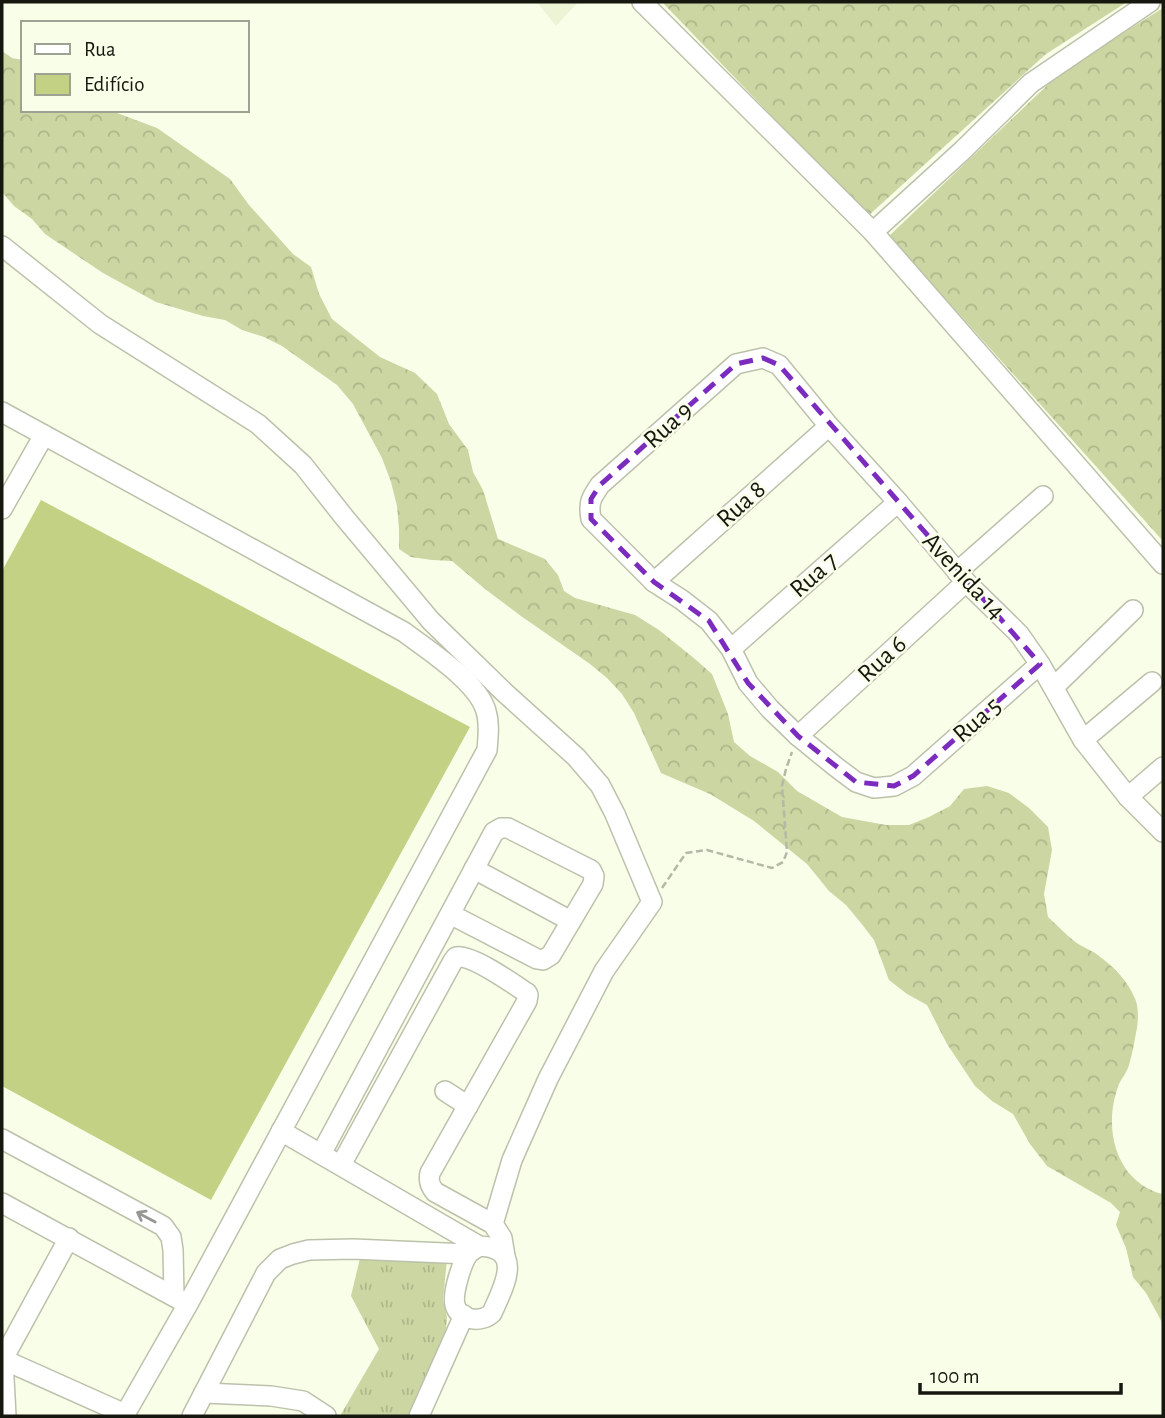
<svg xmlns="http://www.w3.org/2000/svg" width="1165" height="1418" font-family="'Alegreya Sans',sans-serif">
<style>
.built{fill:#edf4d6}
.grass{fill:url(#grass-tufts)}
.forest{fill:url(#forest-crowns)}
.building{fill:#c2d184}
.lines{fill:none;stroke-linecap:round;stroke-linejoin:round}
.minor-casing{stroke:#bcc1ab;stroke-width:22}
.path{stroke:#b4b9a7;stroke-width:2.5;stroke-dasharray:7 3.5;stroke-linecap:butt}
.minor{stroke:#fff;stroke-width:19}
.oneway{stroke:#969793}
.marked{fill:none;stroke:#7b2cbf;stroke-width:5;stroke-dasharray:14 9;stroke-linejoin:round}
.labels{text-anchor:middle;dominant-baseline:central;stroke-width:5;stroke-linejoin:round;paint-order:stroke}
.street-label{font-size:26px;fill:#161810;stroke:#f9fee8}
</style>
<defs>
<pattern id="grass-tufts" width="24" height="20" patternUnits="userSpaceOnUse" patternTransform="scale(1.75)"><rect width="24" height="20" fill="#cbd6a2"/><path d="M3 7l-1-3M5 7V3M7 7l1-3M15 17l-1-3M17 17v-4M19 17l1-3" fill="none" stroke="#aeb78a"/></pattern>
<pattern id="forest-crowns" width="20" height="18" patternUnits="userSpaceOnUse" patternTransform="scale(1.75)"><rect width="20" height="18" fill="#cbd6a2"/><path d="M2 6a3 3 0 1 1 6 0M12 15a3 3 0 1 1 6 0" fill="none" stroke="#aeb78a"/></pattern>
</defs>
<rect width="100%" height="100%" fill="#f9fee8"/>
<polygon class="built" points="537,2 578,2 556,26"/>
<polygon class="grass" points="361,1254 447,1259 443,1300 447,1317 446,1329 409,1416 340,1416 379,1349 351,1296"/>
<g class="forest">
<polygon points="662,2 1127,2 1046,54 868,216"/>
<polygon points="1163,8 1163,541 889,236 1061,72"/>
<path d="M2 51 12 58 23 60V110H109L157 128 230 179 249 205 293 254 311 267 319 294 332 319 380 357 415 373 437 394 449 424 468 450 473 472 483 490 498 539 545 559 558 575 564 591 575 598 635 615 659 630 695 659 712 674 728 714 734 742 750 756 778 772 797 791 842 817 886 825H909L929 817 950 806 964 789 987 786 1009 793 1029 808 1048 827 1052 850 1044 894 1048 917C1058 926 1069 938 1080 945 1085 948 1090 950 1095 953 1113 966 1128 980 1136 1001 1139 1011 1138 1024 1136 1033 1134 1044 1132 1055 1129 1065 1127 1072 1122 1078 1119 1084 1108 1112 1109 1147 1128 1172 1138 1183 1148 1191 1163 1194V1324L1146 1293 1133 1277 1126 1248 1116 1225 1120 1212 1111 1203 1047 1166 1030 1144 1013 1114 992 1101 975 1086 947 1044 927 1005 907 994 889 980 874 940 861 923 846 905 829 891 807 864 754 821 710 794 661 773 634 713 622 694 607 678 590 664 521 616 485 589 452 561 432 560 411 557 399 549V529L397 506 391 482 382 458 353 404 337 385 282 346 264 337 242 330 225 320 203 316 156 302 103 273 45 234 32 219 14 206 2 192Z"/>
</g>
<polygon class="building" points="41,500 470,727 211,1200 2,1086 2,571"/>
<g class="lines">
<g class="minor-casing">
<g id="minor">
<polyline points="642,2 873,232 1163,564"/>
<polyline points="873,232 962,151 1031,83 1150,2"/>
<polyline points="2,246 100,324 258,424 303,465 344,517 431,621 505,693 576,757 600,785 615,814 652,902 604,971 548,1079 512,1160 493,1224"/>
<path d="M2 412 404 632C428 650 478 682 486 711 490 724 488 737 487 750L188 1304 124 1416"/>
<polyline points="2,509 44,435"/>
<polyline points="957,572 1043,496"/>
<polyline points="654,582 829,426"/>
<polyline points="731,649 898,502"/>
<path d="M1040 664 913 776 894 786 874 788 856 782 836 767 798 736 770 709 748 683 731 649 709 621 682 600 654 582 591 519C588 503 591 498 600 485L736 364 763 358 779 365 829 426 898 502 966 582 1019 634 1040 664 1083 740 1128 797 1163 832"/>
<polyline points="1054,687 1133,610"/>
<polyline points="798,736 966,582"/>
<polyline points="1083,740 1152,682"/>
<polyline points="1128,797 1163,767"/>
<polyline points="474,869 571,921"/>
<polyline points="445,1091 468,1106"/>
<polyline points="281,1131 479,1246"/>
<polyline points="2,1139 163,1226 171,1237 173,1250 174,1296"/>
<polyline points="321,1154 494,832 501,828 508,828 591,870 594,876 593,884 551,955 543,960 537,959 450,914"/>
<path d="M341 1165 453 961 456 957C471 954 512 983 527 993L528 995 527 1001 430 1173C428 1181 430 1186 435 1192L493 1224 502 1238 505 1256"/>
<polyline points="2,1203 182,1301"/>
<path d="M479 1246C526 1248 503 1288 492 1313 482 1323 459 1321 455 1305 452 1294 462 1260 470 1252 473 1250 476 1248 479 1246Z"/>
<polyline points="2,1359 125,1414"/>
<polyline points="204,1393 271,1396 303,1401 326,1416"/>
<polyline points="6,1416 3,1359 69,1238"/>
<polyline points="192,1416 266,1273 280,1259 293,1254 309,1250 353,1249 468,1254"/>
<polyline points="419,1416 464,1315"/>
</g>
</g>
<polyline class="path" points="662,888 686,853 707,850 772,868 783,862 787,852 782,786 786,769 792,752"/>
<use href="#minor" class="minor"/>
</g>
<defs><path id="oneway-shaft" d="M-6 0H5M1.5-3L5.5 0L1.5 3" fill="none" stroke-width="1.6" stroke-linecap="round" stroke-linejoin="round" transform="scale(1.75)"/></defs>
<use class="oneway" href="#oneway-shaft" transform="translate(146 1217) rotate(-152)"/>
<path class="marked" d="M763 358 779 365 1040 664 913 776 894 786 856 782 798 736 748 683 709 621 654 582 591 519V499L600 485 736 364Z"/>
<g class="labels">
<g class="street-label">
<text transform="translate(668 425) rotate(-42)">Rua 9</text>
<text transform="translate(741 504) rotate(-42)">Rua 8</text>
<text transform="translate(814 575) rotate(-41)">Rua 7</text>
<text transform="translate(964 576) rotate(47)">Avenida 14</text>
<text transform="translate(882 659) rotate(-43)">Rua 6</text>
<text transform="translate(977 720) rotate(-41)">Rua 5</text>
</g>
</g>
<rect width="1165" height="1418" fill="none" stroke="#161810" stroke-width="7"/>
<rect x="21" y="21" width="228" height="91" fill="#f9fee8" stroke="#9ea292" stroke-width="2"/>
<rect x="35" y="44" width="35" height="10" fill="#ffffff" stroke="#9ea292" stroke-width="2"/>
<text x="84" y="56" font-size="21" fill="#161810">Rua</text>
<rect x="35" y="74" width="35" height="21" fill="#c2d184" stroke="#9ea292" stroke-width="2"/>
<text x="84" y="91" font-size="21" fill="#161810">Edifício</text>
<path d="M920 1383v10h201v-10" fill="none" stroke="#161810" stroke-width="3.5"/>
<text x="930" y="1383" font-size="21" fill="#161810" stroke="#f9fee8" stroke-width="5" paint-order="stroke">100 m</text>
</svg>
